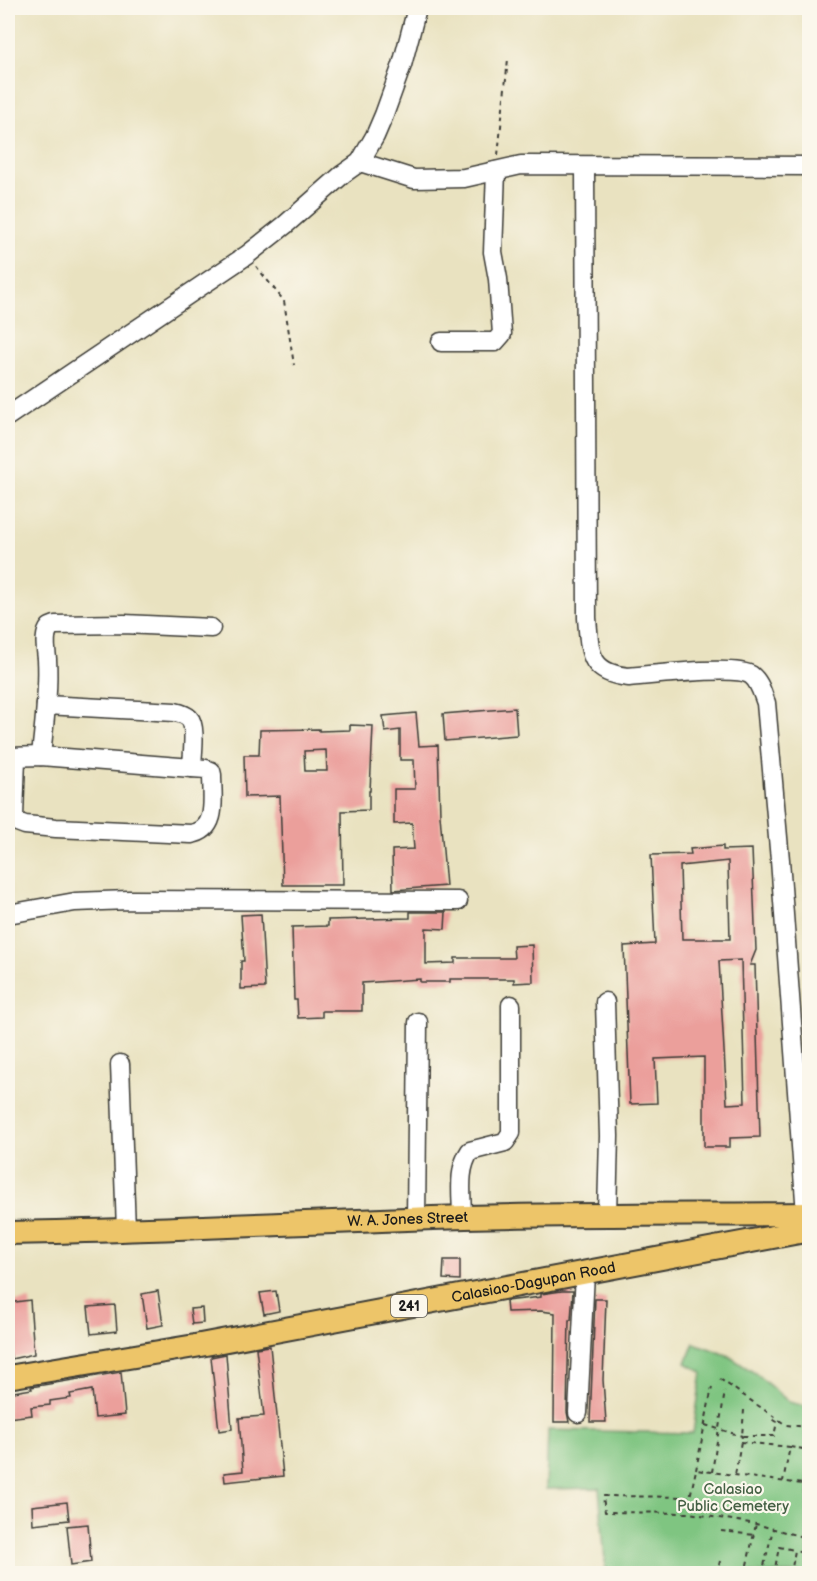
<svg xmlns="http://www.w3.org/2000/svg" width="817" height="1581" font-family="'Balsamiq Sans',sans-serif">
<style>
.green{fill:#7fc581;stroke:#4e704e;stroke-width:1.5}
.building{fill:#eb9f9b;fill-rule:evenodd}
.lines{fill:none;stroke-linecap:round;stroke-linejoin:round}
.minor-casing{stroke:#3b3a35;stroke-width:21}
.major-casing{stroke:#3b3a35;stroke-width:26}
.path{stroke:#3b3a35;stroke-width:2;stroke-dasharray:4.5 4.5;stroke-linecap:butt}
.minor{stroke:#fff;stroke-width:18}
.major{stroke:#edc569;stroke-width:22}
.labels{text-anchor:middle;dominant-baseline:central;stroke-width:4.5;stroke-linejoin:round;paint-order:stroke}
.shield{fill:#fbf7ec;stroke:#5f5e5a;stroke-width:1.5}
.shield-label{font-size:14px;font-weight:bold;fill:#1c1c1c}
.street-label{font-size:15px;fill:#1c1c1c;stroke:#fbf7ec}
.park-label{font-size:15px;fill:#446044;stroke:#fbf7ec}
</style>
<rect width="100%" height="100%" fill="#fbf7ec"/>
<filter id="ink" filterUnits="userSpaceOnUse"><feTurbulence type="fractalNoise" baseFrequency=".0167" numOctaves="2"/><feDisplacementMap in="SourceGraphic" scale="12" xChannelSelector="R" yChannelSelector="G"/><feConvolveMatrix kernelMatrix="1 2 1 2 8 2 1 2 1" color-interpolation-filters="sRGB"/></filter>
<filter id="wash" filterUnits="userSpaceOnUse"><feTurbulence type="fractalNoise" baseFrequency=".008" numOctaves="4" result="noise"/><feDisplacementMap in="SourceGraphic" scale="24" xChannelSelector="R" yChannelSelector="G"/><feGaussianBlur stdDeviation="1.35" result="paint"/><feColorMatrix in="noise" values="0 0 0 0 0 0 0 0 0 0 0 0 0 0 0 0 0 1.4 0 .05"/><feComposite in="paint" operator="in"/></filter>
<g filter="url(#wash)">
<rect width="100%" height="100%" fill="#e9e2c0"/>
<polygon class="green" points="694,1343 727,1355 755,1373 789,1402 809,1407 809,1573 606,1573 599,1488 546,1489 548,1430 693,1433 702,1372 686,1363"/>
<g id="blocks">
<g class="building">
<polygon points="515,708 517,735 445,741 443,714"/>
<polygon points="416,713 419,746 438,745 440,815 446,886 393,890 392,850 414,849 412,823 394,824 394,789 415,789 414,760 400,760 400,730 385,732 383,716"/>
<path d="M350 725 373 726 370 791H369V810L342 811 343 885H283L280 796 245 797 244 755H259L260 730 319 729V731L350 730ZM326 750 327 771H305L304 751Z"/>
<path d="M723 846V850L752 849 756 950 750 965H755L760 1137 730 1138V1147H704V1057L655 1059 657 1103 630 1104 624 946 655 944 651 855 691 854 690 849ZM728 861 730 939H682L680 866ZM741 960 745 1103 727 1104 719 961Z"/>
<polygon points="410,912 446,912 445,929 426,928 426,964 455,963 455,958 514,958 513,946 532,945 533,982 514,983 514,979 450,979 450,982 420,982 420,979 362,983 362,1011 322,1011 322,1017 298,1018 297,1000 294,1000 292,927 328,926 328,920 410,918"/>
<polygon points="261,914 265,988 241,989 241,961 244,961 241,915"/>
<polygon points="444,1260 460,1260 460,1280 443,1279"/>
<polygon points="158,1291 163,1325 147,1328 142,1294"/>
<polygon points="276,1291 279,1311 264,1314 260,1293"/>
<polygon points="562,1291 573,1291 571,1320 569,1320 567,1412 569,1422 554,1422 555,1313 541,1311 507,1312 506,1301 541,1297 541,1294"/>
<polygon points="595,1299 606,1299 603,1380 606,1422 590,1422"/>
<polygon points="30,1300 34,1354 11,1359 8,1332 8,1303"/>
<polygon points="115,1305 117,1331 91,1334 88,1307"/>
<polygon points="202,1308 203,1323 192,1324 190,1309"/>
<polygon points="270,1346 283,1476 225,1482 224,1473 243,1471 239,1418 264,1416 256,1348"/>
<polygon points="226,1354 232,1429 219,1431 211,1357"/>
<polygon points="121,1372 125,1415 95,1418 92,1390 70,1394 71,1398 50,1401 50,1405 31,1407 32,1415 8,1418 8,1393 32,1389 31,1387"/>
<polygon points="67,1502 69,1520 33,1524 32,1506"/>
<polygon points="88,1524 91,1562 71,1565 67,1526"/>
</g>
</g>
</g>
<g filter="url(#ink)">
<use href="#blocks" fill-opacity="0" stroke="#3b3a35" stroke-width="1.5"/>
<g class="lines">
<g class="minor-casing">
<g id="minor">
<polyline points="360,162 414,179 464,178 521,165 810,166"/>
<path d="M585 166 587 618C590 652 588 673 629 677 651 675 736 665 751 675 760 682 762 693 766 703L780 860 806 1214"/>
<polyline points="441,342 495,342 502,334 498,279 493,252 496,171"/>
<polyline points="8,416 247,255 285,225 343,174 360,162 375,136 384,115 402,65 417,8"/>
<path d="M41 756C44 724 49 691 47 659 46 648 43 635 50 627L55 625 124 624 211 628"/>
<path d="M8 757 41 756 192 768C192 756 197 726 189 718 185 714 180 713 175 712L46 705"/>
<path d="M16 758 14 817 17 822 25 825 56 828 191 834C219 830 212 797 212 775L211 771 206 769 192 768"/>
<polyline points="8,914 75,902 129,900 458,901"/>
<polyline points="605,1002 609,1136 607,1214"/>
<polyline points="120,1064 126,1230"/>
<path d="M462 1217C462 1195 457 1170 470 1151L505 1142 511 1133V1005"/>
<polyline points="416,1220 418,1022"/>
<polyline points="578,1413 585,1273"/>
</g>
</g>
<g class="major-casing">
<g id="major">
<path id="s1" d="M8 1233C160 1230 312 1222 465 1217 580 1214 695 1215 810 1214"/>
<path id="s2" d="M8 1377 195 1346 810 1230"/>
</g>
</g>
<g class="path">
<polyline points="498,155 508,59"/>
<polyline points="256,266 284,301 294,365"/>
<polyline points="720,1379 786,1425 810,1427"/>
<polyline points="744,1410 742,1436 774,1436 777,1422 771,1418"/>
<polyline points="705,1425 742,1436 735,1475"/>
<polyline points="741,1442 790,1447 783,1481"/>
<polyline points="790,1447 810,1450"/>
<polyline points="696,1470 712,1387"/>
<polyline points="712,1472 725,1391"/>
<polyline points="810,1485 696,1470 690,1497 603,1496 605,1512 689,1513 756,1524 810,1539"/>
<polyline points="721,1531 754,1535"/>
<polyline points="717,1574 720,1561"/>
<polyline points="745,1574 756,1524"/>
<polyline points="762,1574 773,1529"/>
<polyline points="774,1574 779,1547 795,1550"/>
<polyline points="791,1574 795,1550 807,1553"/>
<polyline points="804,1574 810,1544"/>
</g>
<use href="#minor" class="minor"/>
<use href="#major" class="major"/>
</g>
</g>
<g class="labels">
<rect class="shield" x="391" y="1295" width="36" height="22" rx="4.5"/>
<g class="shield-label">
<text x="409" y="1306">241</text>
</g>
<g class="street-label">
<text stroke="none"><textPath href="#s1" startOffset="400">W. A. Jones Street</textPath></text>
<text stroke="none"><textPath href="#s2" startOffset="534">Calasiao-Dagupan Road</textPath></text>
</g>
<g class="park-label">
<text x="733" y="1489">Calasiao<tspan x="733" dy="17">Public Cemetery</tspan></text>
</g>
</g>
<rect width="817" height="1581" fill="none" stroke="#fbf7ec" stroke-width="30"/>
</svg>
